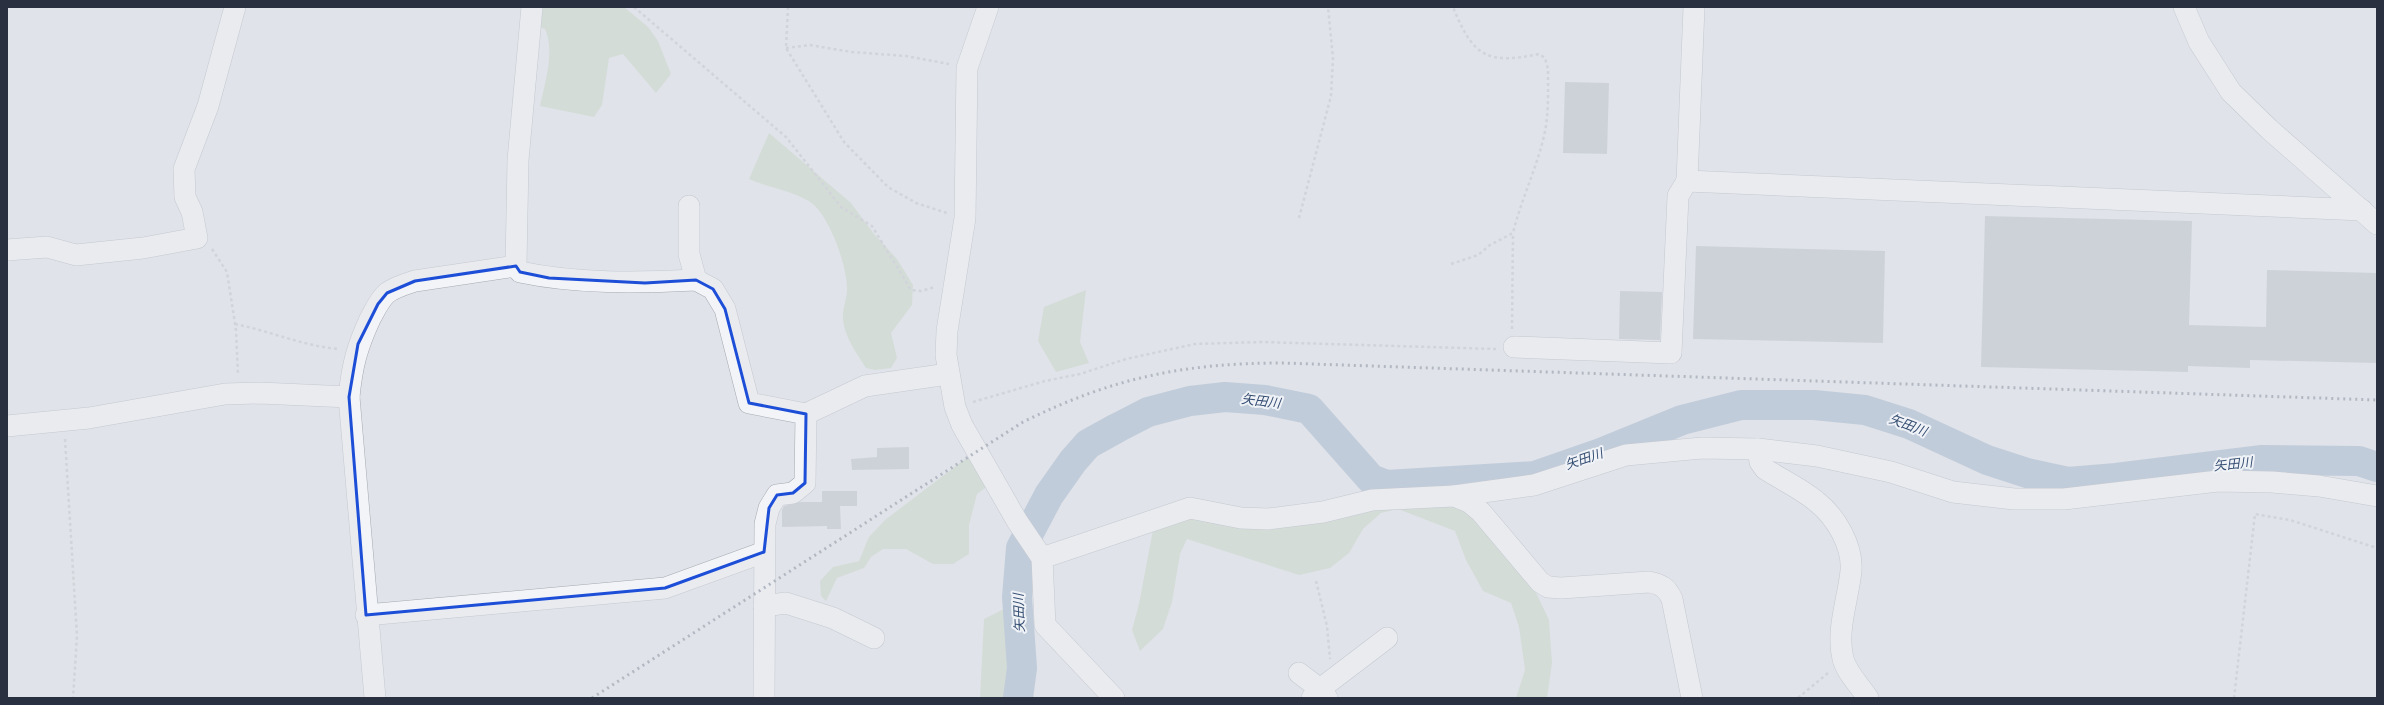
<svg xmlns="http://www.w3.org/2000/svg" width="2384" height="705" font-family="Jost,'Noto Sans JP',sans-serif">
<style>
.green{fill:#c5d2c1}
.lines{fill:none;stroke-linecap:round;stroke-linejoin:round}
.river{stroke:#9cafc8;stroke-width:30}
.building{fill:#b7bcc5}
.minor-casing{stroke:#a5aab3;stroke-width:22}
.path{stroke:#bec1c7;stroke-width:2.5;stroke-dasharray:3 3;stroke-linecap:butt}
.minor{stroke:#f3f4f7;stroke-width:21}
.rail{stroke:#7a8292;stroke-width:3;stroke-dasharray:2 4;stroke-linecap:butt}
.marked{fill:none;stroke:#1d4ed8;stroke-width:3;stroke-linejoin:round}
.labels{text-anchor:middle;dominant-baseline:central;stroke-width:4;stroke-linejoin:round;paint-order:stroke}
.water-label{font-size:13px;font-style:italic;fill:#344d72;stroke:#eff2f6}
</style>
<rect width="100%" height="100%" fill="#e0e3e9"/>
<g class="green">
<path d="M525 7H624L648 27 658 41 671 74 656 93 623 54 609 58 602 105 594 117 540 106C545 83 555 51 545 29L521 22Z"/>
<path d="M769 133 851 203 874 234 897 259 913 285 912 305 891 333 897 358 891 368 875 370 866 368C857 354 844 336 843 319 842 309 847 299 847 289 847 266 831 221 814 205 799 192 768 188 749 179Z"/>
<polygon points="1086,290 1080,342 1089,363 1056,372 1038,341 1044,307"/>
<polygon points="973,453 989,485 977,494 969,525 969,554 953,564 933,564 906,549 883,549 871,557 864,568 837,578 826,601 821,596 820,581 833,567 859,561 869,537 885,520"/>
<polygon points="1376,504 1456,506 1477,519 1532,584 1549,620 1552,663 1547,698 1516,698 1525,670 1519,627 1511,603 1483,591 1466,560 1455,531 1398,509 1381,513 1363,529 1349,553 1330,568 1299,575 1187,539 1180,554 1172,602 1163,629 1140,651 1132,630 1139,604 1153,530 1191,518"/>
<polygon points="1012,605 1013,662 1008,698 980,698 984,619"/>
</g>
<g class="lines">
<polyline class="river" points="1018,698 1022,668 1017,597 1021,548 1049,495 1073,461 1088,444 1117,428 1148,412 1190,401 1225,397 1265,400 1309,409 1371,479 1386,485 1535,476 1601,453 1682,420 1741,405 1814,405 1865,410 1909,424 1987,460 2027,473 2068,482 2116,478 2262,460 2359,461 2377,467"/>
</g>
<g class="building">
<polygon points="1565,82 1609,83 1607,154 1563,153"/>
<polygon points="1985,216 2192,221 2189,325 2266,327 2267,270 2377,273 2377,363 2250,360 2250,368 2188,366 2188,372 1981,367"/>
<polygon points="1696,246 1885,251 1883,343 1693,339"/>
<polygon points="1620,291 1662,292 1660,340 1619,339"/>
<polygon points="909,447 909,469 852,470 851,459 877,457 877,448"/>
<polygon points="822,491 857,491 857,506 840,506 841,529 827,529 827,526 782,527 782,510 784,506 801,502 822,502"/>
</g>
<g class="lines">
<g class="minor-casing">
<g id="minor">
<polyline points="988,7 967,68 965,218 947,331 946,355 955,407 962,425 1017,521 1042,558 1045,625 1114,698"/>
<polyline points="1694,7 1687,181 2362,210"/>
<polyline points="2184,7 2199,42 2231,92 2269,129 2377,224"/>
<polyline points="689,206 689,254 696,280 713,289 725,309 749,403 806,414 865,386 948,374"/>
<polyline points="7,250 47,247 76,255 143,248 197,238 192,212 185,197 184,169 208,106 235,7"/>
<polyline points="516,266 518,160 532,7"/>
<polyline points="1514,347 1671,353 1678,196 1687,181"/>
<polyline points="7,426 89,418 225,394 260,393 349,397"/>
<path d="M1758 449 1760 462 1765 469C1782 480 1802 489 1817 502 1836 517 1853 546 1851 571 1848 600 1836 630 1843 659 1847 673 1860 686 1868 698"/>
<polyline points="1454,496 1534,485 1626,455 1702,448 1758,449 1817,456 1891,472 1953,492 2014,499 2064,499 2218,481 2272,482 2319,486 2377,496"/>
<path d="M1042 558 1190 508 1241 518 1268 519 1323 512 1372 500 1454 496 1469 502 1481 512 1540 582 1548 587 1561 588 1649 582C1661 584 1667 588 1672 599L1692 698"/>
<polyline points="764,606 786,603 833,618 874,638"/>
<polyline points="366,615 665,588 764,552"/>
<polyline points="1299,673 1320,689 1327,698"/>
<path d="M375 698 349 397C352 366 357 347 370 319 375 310 379 300 387 293 395 287 406 284 415 281L516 266 520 272C577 284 637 283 696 280"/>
<polyline points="764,698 765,524 769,508 777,495 793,493 805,483 806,414"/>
<polyline points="1312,698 1320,689 1387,638"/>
</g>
</g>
<g class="path">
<polyline points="634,7 786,137 841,207 872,226 911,290 921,291 935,287"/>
<polyline points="788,7 786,48 844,142 888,187 916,203 947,213"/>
<polyline points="786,48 810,45 852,52 906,56 949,64"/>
<polyline points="1299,218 1331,96 1333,58 1328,7"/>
<polyline points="212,249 227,272 236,330 238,375"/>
<path d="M1451 264 1478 255 1490 245 1513 233C1521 200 1536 170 1544 136 1549 115 1548 91 1548 69L1545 58 1539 54C1486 65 1473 56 1453 7"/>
<path d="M235 324C270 331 303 346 339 349"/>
<polyline points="1512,329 1513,233"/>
<polyline points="973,402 1045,381 1080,374 1126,359 1195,344 1262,342 1496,349"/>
<polyline points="65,439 77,636 73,698"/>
<polyline points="1316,581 1327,626 1330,659"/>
<polyline points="1798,698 1828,673"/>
<polyline points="2234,698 2255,514 2290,520 2377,548"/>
</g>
<use href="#minor" class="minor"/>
<path class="rail" d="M592 698 1023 422C1112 378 1183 363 1283 363L2377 400"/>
</g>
<path d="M0 0H2384V705H0ZM516 266 520 272 549 278 645 283 696 280 713 289 725 309 749 403 806 414 805 483 793 493 777 495 769 508 764 552 665 588 366 615 349 397 358 344 378 304 387 293 415 281Z" fill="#e0e3e9" fill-opacity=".55" fill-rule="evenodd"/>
<path class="marked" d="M516 266 520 272 549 278 645 283 696 280 713 289 725 309 749 403 806 414 805 483 793 493 777 495 769 508 764 552 665 588 366 615 349 397 358 344 378 304 387 293 415 281Z"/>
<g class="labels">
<g class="water-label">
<text transform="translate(1261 401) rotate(7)">矢田川</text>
<text transform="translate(1908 425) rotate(21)">矢田川</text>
<text transform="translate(1584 459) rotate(-19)">矢田川</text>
<text transform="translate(2233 464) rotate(-6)">矢田川</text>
<text transform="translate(1019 613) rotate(-92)">矢田川</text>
</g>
</g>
<rect width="2384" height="705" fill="none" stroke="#293040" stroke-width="16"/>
</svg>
